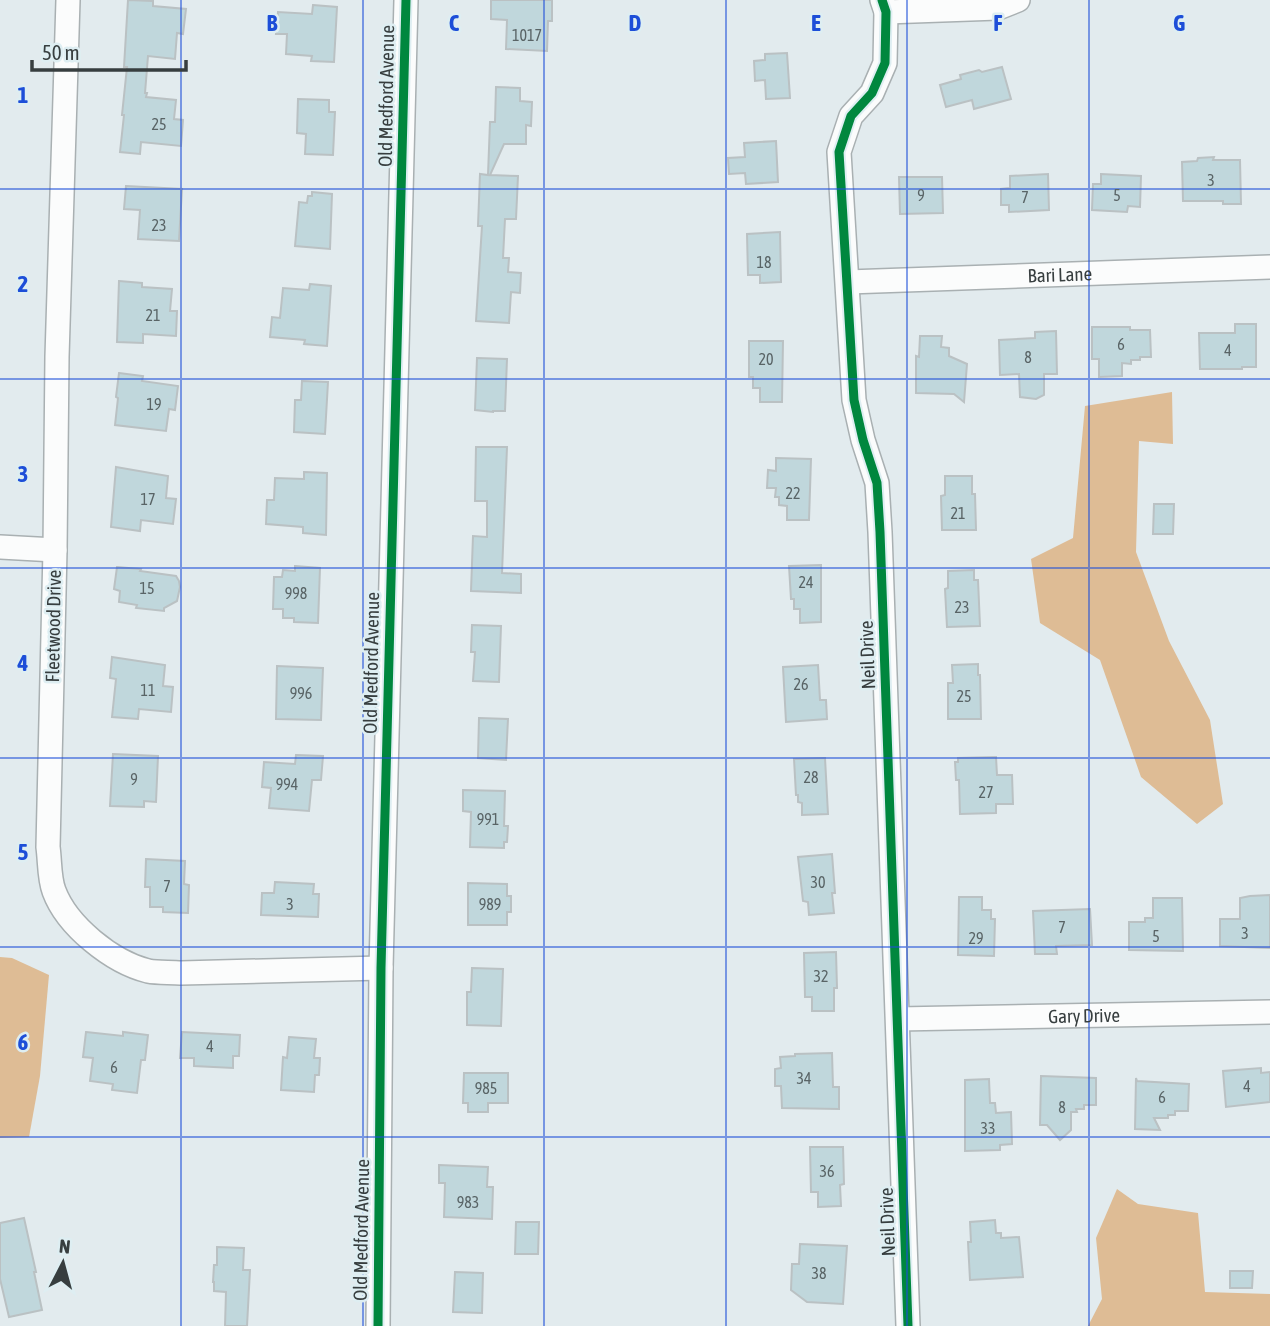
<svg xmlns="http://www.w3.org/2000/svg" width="1270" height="1326" font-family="'Asap Condensed',sans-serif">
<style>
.forest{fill:#debc95}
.building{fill:#c0d7dc;stroke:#bac1c3;stroke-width:2}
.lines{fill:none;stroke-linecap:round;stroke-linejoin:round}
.minor-casing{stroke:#a9b0b2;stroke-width:26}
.minor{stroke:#fbfcfc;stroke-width:23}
.cycleway-casing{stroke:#deeef2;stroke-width:13}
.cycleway{stroke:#00873e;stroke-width:9}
.grid{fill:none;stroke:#1d4ed8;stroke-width:2;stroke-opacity:0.55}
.labels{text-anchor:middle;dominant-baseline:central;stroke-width:5;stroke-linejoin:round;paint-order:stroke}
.number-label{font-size:16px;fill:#596466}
.street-label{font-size:19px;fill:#373e3f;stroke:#deeef2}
.grid-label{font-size:23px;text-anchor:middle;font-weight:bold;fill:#1d4ed8;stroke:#deeef2;stroke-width:5;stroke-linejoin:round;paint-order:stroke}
</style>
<rect width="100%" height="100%" fill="#e2ebee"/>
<g class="forest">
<polygon points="1172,392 1173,444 1139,441 1136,552 1169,641 1210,720 1223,804 1197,824 1141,777 1100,660 1040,623 1031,559 1073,538 1085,406"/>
<polygon points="0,957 12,958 49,975 40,1076 29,1137 0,1138"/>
<polygon points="1117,1189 1138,1204 1198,1213 1205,1292 1270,1294 1270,1326 1088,1326 1102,1299 1096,1238"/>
</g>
<g class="building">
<polygon points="128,0 153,1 153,6 186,9 183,34 177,33 175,59 148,56 145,93 147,93 146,97 176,100 174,119 183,120 181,146 141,142 140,154 120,152 124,115 122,115 127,67 124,67"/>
<polygon points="491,0 552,0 552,21 548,21 547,51 506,49 507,20 491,19"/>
<polygon points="313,5 337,7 334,62 311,61 312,56 286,54 287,34 276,34 278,12 312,14"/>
<polygon points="787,53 790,98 766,99 765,80 755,81 754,61 765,60 765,54"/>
<polygon points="1002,67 1011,99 974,109 972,100 946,107 940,85 961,79 960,75 979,70 982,72"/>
<polygon points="496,87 520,88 520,101 532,102 531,126 526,125 526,144 504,144 490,175 518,176 516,219 505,219 503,258 509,258 508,272 521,273 520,293 511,292 509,323 476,321 482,226 478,226 480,174 488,175 490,122 495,122"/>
<polygon points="298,99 329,100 329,112 335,112 333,155 305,154 306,134 297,133"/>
<polygon points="776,141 778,182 746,184 745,173 729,174 728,158 745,157 744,143"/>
<polygon points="1214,157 1213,160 1240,160 1241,204 1223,204 1223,201 1183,201 1182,162 1197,161 1198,158"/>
<polygon points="1048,174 1049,210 1009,212 1009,205 1001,205 1001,189 1010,188 1010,176"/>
<polygon points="1101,174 1141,176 1140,207 1128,206 1127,212 1092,210 1093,184 1101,184"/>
<polygon points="899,177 942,177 943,213 900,214"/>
<polygon points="126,186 182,189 179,241 138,239 140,210 124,209"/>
<polygon points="312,192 332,194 330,249 295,246 299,202 307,203 308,196 312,196"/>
<polygon points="780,232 781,282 760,283 760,275 748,275 747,234"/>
<polygon points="119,281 142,283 142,287 172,289 170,311 177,311 176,336 143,334 143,343 117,342"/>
<polygon points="310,284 331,286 327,346 304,344 305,340 270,337 272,317 280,318 283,288 309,290"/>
<polygon points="1235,324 1256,324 1256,367 1242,367 1242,369 1200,369 1199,333 1235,333"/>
<polygon points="1092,327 1130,327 1130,330 1150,330 1151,357 1140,357 1140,360 1131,360 1131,364 1122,363 1122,376 1099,377 1099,359 1092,359"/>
<polygon points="1056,331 1057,374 1044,374 1044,395 1036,399 1020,397 1019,374 1000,375 999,340 1035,338 1035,332"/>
<polygon points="920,336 942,336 941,347 949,348 949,356 967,364 964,402 954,394 916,393 916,356 919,357"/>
<polygon points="749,341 783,341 782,402 760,402 760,388 753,388 753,377 749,377"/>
<polygon points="477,358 507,359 505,411 493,411 493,412 475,410"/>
<polygon points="119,373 143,376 142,381 178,386 175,410 169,409 166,431 115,425 118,398 116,397"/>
<polygon points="302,381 328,382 325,434 294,432 295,400 301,400"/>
<polygon points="476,447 507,447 502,573 521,574 521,593 471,591 473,536 487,537 487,501 475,501"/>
<polygon points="776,458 811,459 809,520 787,520 787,506 779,505 779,497 775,497 776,488 767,488 768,470 776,471"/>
<polygon points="116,467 168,476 166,498 176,499 173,524 141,520 140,531 111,527"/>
<polygon points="304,472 327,473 326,535 303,533 303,527 266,524 267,500 274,500 275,478 304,479"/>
<polygon points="945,476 972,476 972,494 975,494 976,530 942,530 941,496 945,495"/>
<polygon points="1154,504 1174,504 1173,534 1153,534"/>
<polygon points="821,565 821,622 800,623 800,609 794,609 794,599 791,599 789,566"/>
<polygon points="295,566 320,568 318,623 294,622 294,618 283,618 283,609 273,609 274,577 282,577 283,570 295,571"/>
<polygon points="117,567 141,569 140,571 176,576 179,581 180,587 177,601 164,608 164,611 136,608 137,605 119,602 120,591 114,589"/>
<polygon points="974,570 974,580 978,580 980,626 947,627 945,589 948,588 948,571"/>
<polygon points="472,625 501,626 499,682 473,681 475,652 471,652"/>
<polygon points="112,657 165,665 163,686 173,687 171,712 139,709 138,719 112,717 116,679 110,678"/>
<polygon points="978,664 978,675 980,675 981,719 948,719 948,683 953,683 952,665"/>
<polygon points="818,665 820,700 826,700 827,719 786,722 783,667"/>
<polygon points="277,666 323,668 321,720 276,719"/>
<polygon points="479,718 508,719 506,760 478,758"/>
<polygon points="113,754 158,756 156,802 144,801 144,807 110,806"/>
<polygon points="296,755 323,756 321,780 312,780 309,811 269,808 271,788 262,787 264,762 295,764"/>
<polygon points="996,757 997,775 1012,775 1013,804 996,804 996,813 960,814 959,780 956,780 955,762 958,762 958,758"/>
<polygon points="825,758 828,814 802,815 802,803 798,802 798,795 796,795 794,759"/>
<polygon points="463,790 505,791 504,826 508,826 507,842 504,842 504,848 470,847 471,812 463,811"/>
<polygon points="832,854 835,893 832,893 834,913 809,915 808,902 803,901 798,857"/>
<polygon points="146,859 185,861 184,884 189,885 188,913 163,912 163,907 150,907 150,887 145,887"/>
<polygon points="275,882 314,884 313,894 319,894 318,917 261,915 262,893 274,893"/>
<polygon points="468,883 507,884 507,896 511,896 511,912 507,912 507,925 468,925"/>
<polygon points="1270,895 1270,948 1220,946 1220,919 1240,919 1240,898 1250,896"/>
<polygon points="959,897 982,897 982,910 991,910 991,919 995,919 994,956 958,955"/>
<polygon points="1153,898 1182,898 1183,951 1129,950 1129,922 1145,922 1145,918 1153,918"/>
<polygon points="1090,909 1092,945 1056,946 1057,954 1035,954 1033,911"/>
<polygon points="836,952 837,988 834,988 834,1011 812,1011 812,997 805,997 804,953"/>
<polygon points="472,968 503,969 501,1026 467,1025 467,992 471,992"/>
<polygon points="86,1032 123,1036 123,1032 148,1035 145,1060 141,1060 137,1093 112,1090 113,1084 90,1081 93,1058 83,1057"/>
<polygon points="182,1032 240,1035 239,1056 233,1056 233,1068 194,1066 194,1058 180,1058"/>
<polygon points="289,1037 316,1039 314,1058 320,1058 319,1075 315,1075 314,1092 281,1090 283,1057 287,1058"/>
<polygon points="832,1053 833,1087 839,1087 839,1109 782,1108 781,1086 775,1086 775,1069 781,1068 780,1057 795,1056 795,1054"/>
<polygon points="1261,1068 1261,1073 1270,1072 1270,1102 1226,1107 1223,1071"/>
<polygon points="464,1073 508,1073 508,1103 488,1103 488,1112 468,1112 468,1103 463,1103"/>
<polygon points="1041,1076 1096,1078 1096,1105 1084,1105 1084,1109 1076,1109 1077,1112 1071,1112 1071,1130 1060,1140 1047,1125 1040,1125"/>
<polygon points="1136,1078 1137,1081 1189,1084 1188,1111 1175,1111 1175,1115 1168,1115 1168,1118 1154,1118 1160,1130 1135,1129"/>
<polygon points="989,1079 990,1103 995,1103 996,1113 1011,1112 1012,1144 1000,1145 1000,1150 965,1151 965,1080"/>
<polygon points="810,1147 843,1147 844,1184 840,1185 841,1206 818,1207 818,1192 811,1192"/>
<polygon points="439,1165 488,1167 487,1187 493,1187 492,1219 444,1217 445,1183 439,1183"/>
<polygon points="24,1218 36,1272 34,1272 42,1310 9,1317 0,1279 0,1223"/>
<polygon points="995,1220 996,1233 1001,1233 1001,1238 1019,1237 1023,1277 970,1280 968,1242 971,1242 970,1222"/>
<polygon points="516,1222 539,1222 538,1254 515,1254"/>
<polygon points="800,1244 847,1246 843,1304 807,1302 791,1290 792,1264 799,1264"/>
<polygon points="217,1247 244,1248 243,1270 250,1270 247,1326 225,1326 226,1292 214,1291 214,1282 213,1282 214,1265 217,1265"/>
<polygon points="1230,1271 1253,1271 1252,1288 1230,1288"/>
<polygon points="455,1272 483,1273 482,1313 453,1312"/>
</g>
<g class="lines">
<g class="minor-casing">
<g id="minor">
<path d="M68 0 57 357 55 550 48 847C50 861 49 878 54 891 67 926 112 962 148 971 158 973 170 972 181 973L381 968"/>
<polyline points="882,0 886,12 885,63 872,93 851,116 839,152 854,400 863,440 877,483 880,532 908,1326"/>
<polyline points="886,12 998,8 1018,0"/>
<path id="s1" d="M848 282 1270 267"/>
<polyline points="0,547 55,550"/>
<path id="s2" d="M898 1019 1270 1012"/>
<polyline points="378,1326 381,968 406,0"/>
</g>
</g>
<use href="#minor" class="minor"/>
<g class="cycleway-casing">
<g id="cycleway">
<polyline points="882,0 886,12 885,63 872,93 851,116 839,152 854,400 863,440 877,483 880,532 908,1326"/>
<polyline points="378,1326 381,968 406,0"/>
</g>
</g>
<use href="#cycleway" class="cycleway"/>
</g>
<path class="grid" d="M181 0V1326M363 0V1326M544 0V1326M726 0V1326M907 0V1326M1089 0V1326M0 189H1270M0 379H1270M0 568H1270M0 758H1270M0 947H1270M0 1137H1270"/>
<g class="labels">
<g class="number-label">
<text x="527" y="35">1017</text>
<text x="159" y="124">25</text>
<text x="1211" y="180">3</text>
<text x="921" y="195">9</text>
<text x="1117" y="195">5</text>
<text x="1025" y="197">7</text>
<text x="159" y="225">23</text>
<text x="764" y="262">18</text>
<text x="153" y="315">21</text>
<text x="1121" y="344">6</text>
<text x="1228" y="350">4</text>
<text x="1028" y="357">8</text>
<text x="766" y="359">20</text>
<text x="154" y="404">19</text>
<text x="793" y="493">22</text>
<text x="148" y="499">17</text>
<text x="958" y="513">21</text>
<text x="806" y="582">24</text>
<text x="147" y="588">15</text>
<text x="296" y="593">998</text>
<text x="962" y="607">23</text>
<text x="801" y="684">26</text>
<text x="148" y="690">11</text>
<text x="301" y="693">996</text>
<text x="964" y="696">25</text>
<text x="811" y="777">28</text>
<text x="134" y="779">9</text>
<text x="287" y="784">994</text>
<text x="986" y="792">27</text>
<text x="488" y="819">991</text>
<text x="818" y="882">30</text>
<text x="167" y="886">7</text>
<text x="290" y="904">3</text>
<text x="490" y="904">989</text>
<text x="1062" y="927">7</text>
<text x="1245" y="933">3</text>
<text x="1156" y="936">5</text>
<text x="976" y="938">29</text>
<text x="821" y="976">32</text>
<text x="210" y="1046">4</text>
<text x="114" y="1067">6</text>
<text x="804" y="1078">34</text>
<text x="1247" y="1086">4</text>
<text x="486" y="1088">985</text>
<text x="1162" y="1097">6</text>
<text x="1062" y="1107">8</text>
<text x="988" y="1128">33</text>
<text x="827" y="1171">36</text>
<text x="468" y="1202">983</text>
<text x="819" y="1273">38</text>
</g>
<g class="street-label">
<text transform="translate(386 96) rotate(-89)">Old Medford Avenue</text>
<text stroke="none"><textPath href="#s1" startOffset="212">Bari Lane</textPath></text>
<text transform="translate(53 626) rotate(-89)">Fleetwood Drive</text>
<text transform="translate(867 655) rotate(-92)">Neil Drive</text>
<text transform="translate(371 663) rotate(-89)">Old Medford Avenue</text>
<text stroke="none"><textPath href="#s2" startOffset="186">Gary Drive</textPath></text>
<text transform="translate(887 1222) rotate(-92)">Neil Drive</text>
<text transform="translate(361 1230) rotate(-89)">Old Medford Avenue</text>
</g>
</g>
<g class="grid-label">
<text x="272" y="31">B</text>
<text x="454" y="31">C</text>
<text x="635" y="31">D</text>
<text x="816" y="31">E</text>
<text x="998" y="31">F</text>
<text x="1179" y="31">G</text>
<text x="23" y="103">1</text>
<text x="23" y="292">2</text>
<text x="23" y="482">3</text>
<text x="23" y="671">4</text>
<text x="23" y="860">5</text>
<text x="23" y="1050">6</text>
</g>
<g transform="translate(63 1263) rotate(6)" stroke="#deeef2" stroke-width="5" paint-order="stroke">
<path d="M0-5L12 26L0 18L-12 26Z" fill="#373e3f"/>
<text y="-10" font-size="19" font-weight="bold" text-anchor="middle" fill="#373e3f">N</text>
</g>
<path d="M32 60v10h154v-10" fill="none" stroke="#373e3f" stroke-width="3.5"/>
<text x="42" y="60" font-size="21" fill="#373e3f" stroke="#deeef2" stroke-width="5" paint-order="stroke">50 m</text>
</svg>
